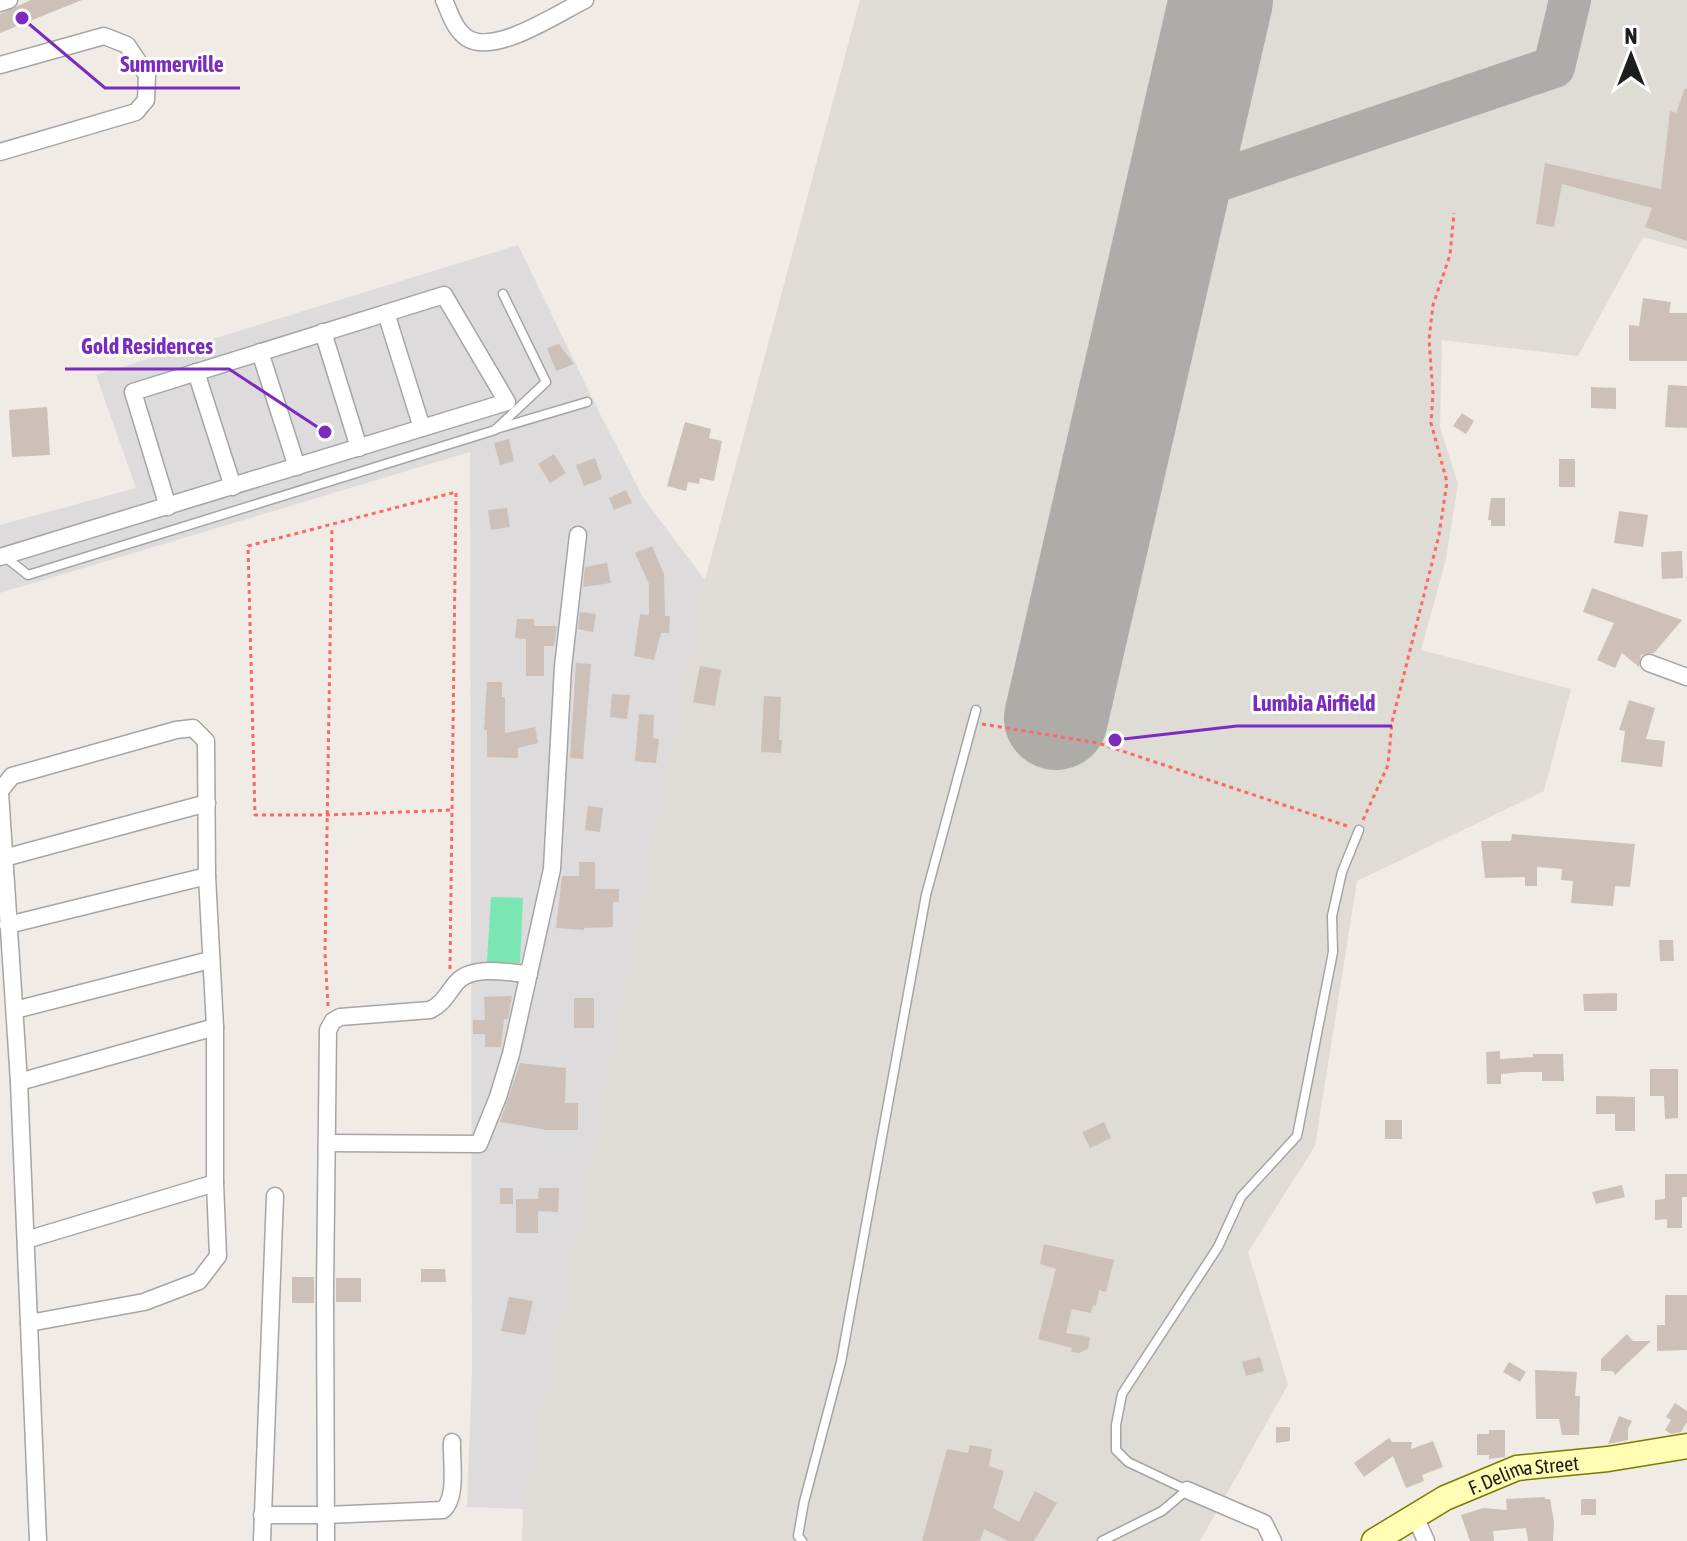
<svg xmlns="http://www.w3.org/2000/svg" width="1687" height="1541" font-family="'Asap Condensed',sans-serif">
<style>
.residential{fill:#dddbdb}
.airport{fill:#dfdbd5}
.pitch{fill:#7ae7b3}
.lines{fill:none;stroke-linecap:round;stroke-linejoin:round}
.taxiway{stroke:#aeaca8;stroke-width:42}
.runway{stroke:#aeaca8;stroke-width:104}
.building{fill:#cdc0b9}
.lane-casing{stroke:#a5a5a5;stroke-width:11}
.street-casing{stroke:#a5a5a5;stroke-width:19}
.secondary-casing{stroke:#797b00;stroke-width:27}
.path{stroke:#ff6766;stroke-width:3;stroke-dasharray:4 4;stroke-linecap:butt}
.lane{stroke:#fff;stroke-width:8}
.street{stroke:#fff;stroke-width:16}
.secondary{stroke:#fffcb3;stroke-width:24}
.labels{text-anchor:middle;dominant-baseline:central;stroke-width:6;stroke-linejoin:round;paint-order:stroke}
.street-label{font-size:20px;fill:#1e1e1e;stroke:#fff}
.leader{fill:none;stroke:#7b2cbf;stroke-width:3}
.callout-dot{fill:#7b2cbf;stroke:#fff;stroke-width:3}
.callout-label{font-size:22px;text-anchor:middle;font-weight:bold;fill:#7b2cbf;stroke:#fff;stroke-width:6;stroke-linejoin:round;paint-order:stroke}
</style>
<rect width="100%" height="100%" fill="#f0ebe4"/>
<polygon class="residential" points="518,245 599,412 644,499 705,580 523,1509 467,1507 472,1371 470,452 0,593 0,525 136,488 96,375"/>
<polygon class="airport" points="860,0 1687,0 1687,249 1643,237 1578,356 1442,340 1440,427 1458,484 1446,559 1421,650 1571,689 1544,791 1357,881 1315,1146 1248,1252 1288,1385 1200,1541 522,1541 523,1509 705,580"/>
<polygon class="pitch" points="491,897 523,898 520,963 487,962"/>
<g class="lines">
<polyline class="taxiway" points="1176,195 1554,67 1570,0"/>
<polyline class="runway" points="1056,718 1221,0"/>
</g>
<g class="building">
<polygon points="31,0 82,0 0,33 0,14"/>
<polygon points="1685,88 1687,89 1687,241 1645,227 1652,208 1562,184 1554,227 1536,224 1545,163 1661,189 1670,111 1676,113"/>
<polygon points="1643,298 1671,302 1669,313 1687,313 1687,361 1629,361 1629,325 1639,326"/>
<polygon points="559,344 574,364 556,371 547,348"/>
<polygon points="1668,385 1687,386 1687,428 1665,427"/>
<polygon points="1591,387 1616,388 1616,409 1591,408"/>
<polygon points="47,407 50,455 12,457 9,410"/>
<polygon points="1462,413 1474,421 1466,434 1453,426"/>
<polygon points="685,422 711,429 709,438 722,441 714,481 700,478 699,484 688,482 686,491 667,486"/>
<polygon points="509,439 514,461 500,465 494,443"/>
<polygon points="554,454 566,473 550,483 538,464"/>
<polygon points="595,458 602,479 584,486 576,465"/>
<rect x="1559" y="459" width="16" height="28"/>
<polygon points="626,490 632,503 614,510 609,498"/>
<polygon points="1491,498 1505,498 1505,526 1491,526 1491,520 1488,520"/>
<polygon points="507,508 510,527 491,530 488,510"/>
<polygon points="1619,511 1648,515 1643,547 1614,543"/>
<polygon points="652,546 664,574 665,616 670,616 669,633 661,633 654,660 634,656 640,614 649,615 649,584 635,553"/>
<polygon points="1682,551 1683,578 1662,579 1661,552"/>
<polygon points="607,563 611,583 583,587 585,567"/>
<polygon points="1592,588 1682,620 1654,653 1641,655 1639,667 1622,653 1615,668 1597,660 1614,623 1583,612"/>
<polygon points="580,612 596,614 593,632 578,629"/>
<polygon points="517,619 534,619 534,626 557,626 554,646 544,646 544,676 526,676 526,639 515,638"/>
<polygon points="576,663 591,664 583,759 570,758"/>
<polygon points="700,666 721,670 715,706 693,702"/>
<polygon points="487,682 502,682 502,697 505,697 505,733 535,727 538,743 518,748 518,758 487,757 487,730 484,730"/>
<polygon points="612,694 630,695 627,719 610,717"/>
<polygon points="764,696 781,697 779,740 782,740 781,753 761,752"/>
<polygon points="1629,700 1655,708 1646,739 1665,741 1662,767 1621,762 1625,731 1619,730"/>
<polygon points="639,714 654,715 653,738 659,739 656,763 635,761"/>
<polygon points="588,806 603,808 600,832 585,830"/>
<polygon points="1512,834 1635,844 1630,887 1615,886 1613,906 1571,903 1573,881 1561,880 1562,869 1537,867 1537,886 1525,886 1525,877 1485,878 1481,841 1511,841"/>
<polygon points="579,862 595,862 595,889 619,889 619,902 613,902 613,927 584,928 584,930 556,928 562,876 579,876"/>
<polygon points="1659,940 1673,940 1674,961 1660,961"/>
<polygon points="1617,993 1617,1011 1584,1011 1583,994"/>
<polygon points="512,996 508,1019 504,1019 501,1047 485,1047 485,1034 473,1034 473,1020 485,1020 484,997"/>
<rect x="574" y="998" width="20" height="30"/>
<polygon points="1500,1051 1500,1059 1533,1057 1533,1054 1563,1054 1564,1081 1542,1081 1542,1072 1522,1072 1501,1074 1501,1084 1487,1084 1486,1052"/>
<polygon points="520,1063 566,1068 565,1103 578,1103 578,1130 547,1130 500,1122"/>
<polygon points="1650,1069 1678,1069 1678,1118 1665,1119 1664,1096 1650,1096"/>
<polygon points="1596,1096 1635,1097 1635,1131 1615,1131 1615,1114 1596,1114"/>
<rect x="1385" y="1120" width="17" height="19"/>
<polygon points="1104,1122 1111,1138 1090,1148 1082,1132"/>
<polygon points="1665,1174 1687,1174 1687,1197 1682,1197 1682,1228 1667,1228 1667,1219 1655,1220 1655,1200 1665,1199"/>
<polygon points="1622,1185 1625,1197 1596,1204 1592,1192"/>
<rect x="500" y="1188" width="13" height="16"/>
<polygon points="539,1188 559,1188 558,1212 538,1211 538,1233 516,1233 516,1199 538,1199"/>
<polygon points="1044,1244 1114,1260 1106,1292 1099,1290 1096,1306 1093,1305 1091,1313 1072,1309 1066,1333 1090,1337 1088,1349 1079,1353 1071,1352 1072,1348 1038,1339 1056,1269 1040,1264"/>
<polygon points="421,1269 445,1269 446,1282 421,1282"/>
<rect x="292" y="1277" width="22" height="26"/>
<rect x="336" y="1278" width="25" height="24"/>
<polygon points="1665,1295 1687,1295 1687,1350 1657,1351 1657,1325 1665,1325"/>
<polygon points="509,1297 533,1301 525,1335 501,1331"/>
<polygon points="1627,1334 1633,1341 1651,1341 1615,1375 1613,1371 1601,1371 1601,1359"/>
<polygon points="1260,1357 1264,1371 1246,1376 1242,1362"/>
<polygon points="1509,1362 1526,1372 1520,1382 1503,1372"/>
<polygon points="1535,1370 1577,1372 1575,1396 1580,1396 1579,1435 1562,1435 1559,1419 1536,1419"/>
<polygon points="1675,1403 1687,1411 1687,1422 1681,1432 1671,1434 1665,1430 1671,1420 1666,1417"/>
<polygon points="1619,1416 1632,1421 1628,1429 1628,1440 1608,1444"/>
<polygon points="1276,1427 1290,1427 1290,1441 1276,1443"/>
<polygon points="1489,1430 1505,1430 1505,1457 1489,1459 1489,1455 1477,1455 1477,1434 1489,1434"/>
<polygon points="1389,1438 1392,1442 1412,1442 1411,1449 1433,1441 1443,1467 1422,1475 1424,1481 1406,1488 1393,1456 1364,1477 1354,1463"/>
<polygon points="970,1445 992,1449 989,1466 1004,1471 993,1508 1019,1522 1035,1491 1057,1503 1034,1541 1008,1541 984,1529 980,1541 922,1541 947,1449 968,1453"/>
<polygon points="1545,1497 1545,1499 1550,1499 1554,1522 1553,1541 1528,1541 1526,1528 1493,1531 1494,1541 1470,1541 1461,1515 1483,1508 1507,1510 1506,1499"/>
<rect x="1581" y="1499" width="15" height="16"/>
</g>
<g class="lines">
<g class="lane-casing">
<g id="lane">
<polyline points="496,429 587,402"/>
<polyline points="4,556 28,575 495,430 546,382 503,294"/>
<polyline points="802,1541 798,1536 804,1502 841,1362 926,895 976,710"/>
<polyline points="1102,1541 1162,1511 1187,1490 1128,1462 1116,1450 1116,1425 1122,1394 1218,1247 1241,1197 1297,1136 1333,952 1332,916 1342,872 1359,830"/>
</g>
</g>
<g class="street-casing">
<g id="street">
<path d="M444 0C450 13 454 29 467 38 495 56 558 13 585 0"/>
<polyline points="0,3 9,0"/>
<polyline points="0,65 104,36 127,45 147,75 146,100 136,112 0,152"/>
<polyline points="386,313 422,428"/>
<polyline points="323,332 359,448"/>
<polyline points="260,352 297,467"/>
<polyline points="196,372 233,487"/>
<polyline points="0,557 507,402 444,295 133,392 168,507"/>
<polyline points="1649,663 1687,677"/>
<polyline points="0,791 12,776 176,730 193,728 206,741 207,876 215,1027 215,1183 218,1256 199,1281 144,1302 29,1323"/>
<polyline points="0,792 19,1082 38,1541"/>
<polyline points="4,858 207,803"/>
<polyline points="8,925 207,876"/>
<polyline points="15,1010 210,960"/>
<polyline points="19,1082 215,1027"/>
<polyline points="328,1143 479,1144 498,1097 511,1054 552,869 563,667 578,535"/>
<polyline points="26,1240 215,1183"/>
<polyline points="1187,1490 1264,1523 1273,1541"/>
<path d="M262 1515H326L443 1510C458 1497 451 1461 452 1442"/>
<polyline points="1415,1516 1426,1541"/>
<polyline points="262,1541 275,1196"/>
<path d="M326 1541 325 1291 328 1030 333 1021 340 1017 430 1010C443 1004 447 994 456 983 472 964 507 973 529 974"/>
</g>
</g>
<g class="secondary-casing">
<g id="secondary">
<path id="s1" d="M1374 1541 1445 1498 1517 1468 1608 1459 1687 1446"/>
</g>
</g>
<g class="path">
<polyline points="982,724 1098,743 1347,826"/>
<polyline points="1363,820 1388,765 1392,722 1439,535 1447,482 1431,423 1433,394 1429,339 1433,305 1450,255 1454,213"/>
<polyline points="450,969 456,492 248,546 255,815 326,815 453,810"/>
<polyline points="328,1006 325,953 332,526"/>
</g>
<use href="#lane" class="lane"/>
<use href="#street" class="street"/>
<use href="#secondary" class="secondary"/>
</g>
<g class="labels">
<g class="street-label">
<text stroke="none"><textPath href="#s1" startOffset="166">F. Delima Street</textPath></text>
</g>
</g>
<path class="leader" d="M22 18L105 88H240M325 432L229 369H65M1115 740L1237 726H1392"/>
<g class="callout-dot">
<circle cx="22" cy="18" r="8"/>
<circle cx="325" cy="432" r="8"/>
<circle cx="1115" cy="740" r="8"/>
</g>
<g class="callout-label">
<text x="172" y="72">Summerville</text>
<text x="147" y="354">Gold Residences</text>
<text x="1314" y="711">Lumbia Airfield</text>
</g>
<g transform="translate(1631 56)" stroke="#ffffff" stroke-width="6" paint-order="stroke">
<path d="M0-6L14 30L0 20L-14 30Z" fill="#1e1e1e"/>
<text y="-12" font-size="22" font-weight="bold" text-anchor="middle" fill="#1e1e1e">N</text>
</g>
</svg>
